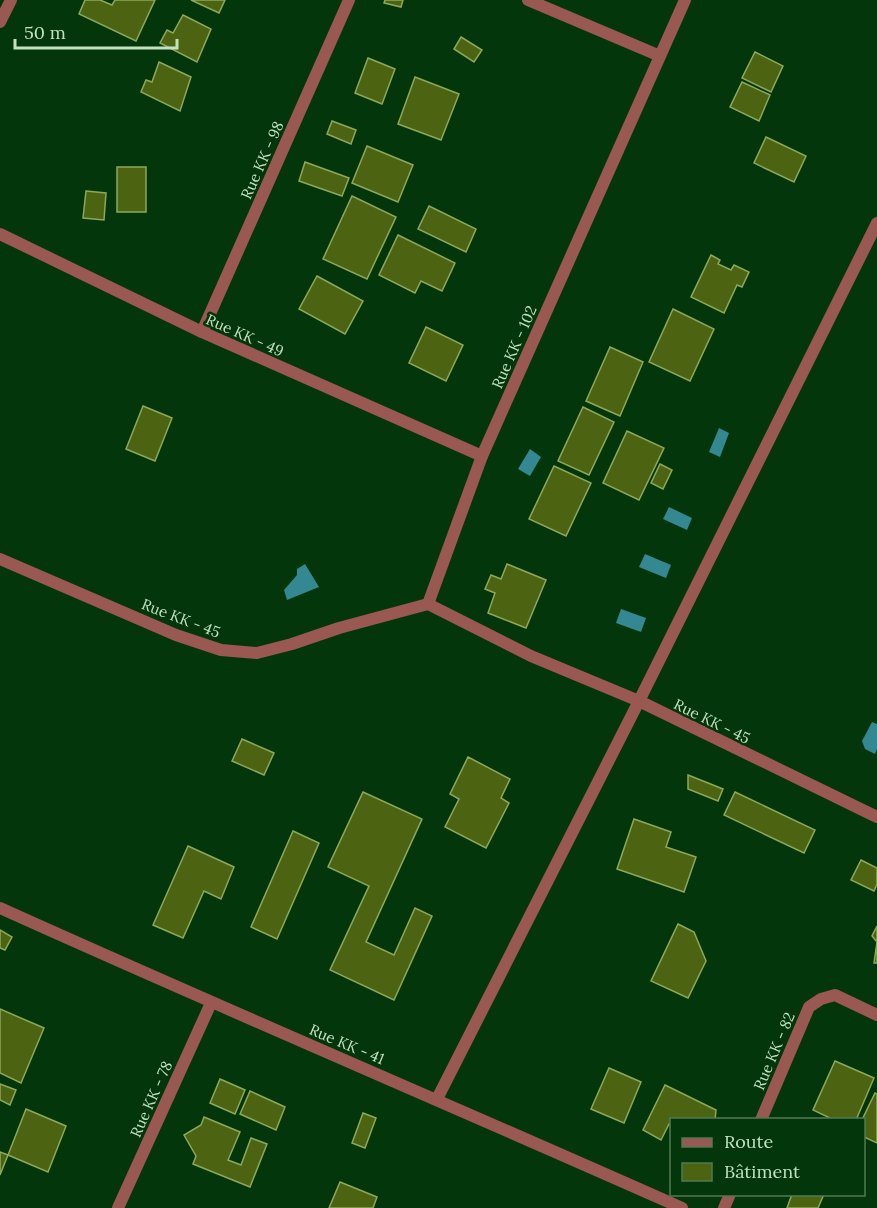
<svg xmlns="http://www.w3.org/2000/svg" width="877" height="1208" font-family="Lora,serif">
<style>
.water{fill:#338891}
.building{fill:#4c6412;stroke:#8da85b;stroke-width:1.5}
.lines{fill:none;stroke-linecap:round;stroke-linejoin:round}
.minor{stroke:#9a5853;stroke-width:12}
.labels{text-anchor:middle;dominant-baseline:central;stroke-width:5;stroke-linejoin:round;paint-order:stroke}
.street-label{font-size:15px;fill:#c1e1c1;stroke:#04360c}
</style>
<rect width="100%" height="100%" fill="#04360c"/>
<g class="water">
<polygon points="719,428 729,433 720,457 709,452"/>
<polygon points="530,449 541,457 530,476 518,469"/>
<polygon points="669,507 692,518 687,530 663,519"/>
<polygon points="645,554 671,565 666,578 639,567"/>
<polygon points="305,564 319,587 287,600 284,590 297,575 297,569"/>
<polygon points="621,609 646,618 641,632 616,623"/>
<polygon points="872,722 877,724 877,749 875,754 865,749 862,741"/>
</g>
<g class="building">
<polygon points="85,0 100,0 112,5 115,0 155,0 136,41 79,14"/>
<polygon points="191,0 225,0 219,13"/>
<polygon points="385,0 403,0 401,7 384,3"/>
<polygon points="183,15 211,29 197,62 160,43 167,30 173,33"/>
<polygon points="461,37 482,50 474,62 454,49"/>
<polygon points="755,52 783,66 771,92 742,78"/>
<polygon points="368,58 395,69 382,104 355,93"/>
<polygon points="159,62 191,77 180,111 141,92 146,80 152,82"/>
<polygon points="415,77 459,94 441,140 398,124"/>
<polygon points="742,82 770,95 759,121 730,107"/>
<polygon points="332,121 356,130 351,144 327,134"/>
<polygon points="766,137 806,156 794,182 754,163"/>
<polygon points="367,146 413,165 398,202 352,183"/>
<polygon points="305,162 349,178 342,196 299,181"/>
<rect x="117" y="167" width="29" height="45"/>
<polygon points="86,191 106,193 104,220 83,218"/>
<polygon points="352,196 396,217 367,279 323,259"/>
<polygon points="429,206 476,229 466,252 418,229"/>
<polygon points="398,235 455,263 442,291 421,281 415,293 379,275"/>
<polygon points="711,255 720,260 718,264 731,270 734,265 749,272 742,287 737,285 724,313 691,297"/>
<polygon points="317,276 363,301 345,334 299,309"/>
<polygon points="673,309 714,329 690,381 649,362"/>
<polygon points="426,327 463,345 446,381 409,363"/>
<polygon points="610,347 643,362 620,416 586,401"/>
<polygon points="143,406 172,418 155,461 126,449"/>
<polygon points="583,407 614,422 589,475 558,461"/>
<polygon points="627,431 664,448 639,500 603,483"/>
<polygon points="660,464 672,470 663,489 651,483"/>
<polygon points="554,466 591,483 566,536 529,519"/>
<polygon points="507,564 546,580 526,628 488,613 495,593 485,589 491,575 501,579"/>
<polygon points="242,739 274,753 264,775 232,761"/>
<polygon points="468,757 510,779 501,798 509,803 486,848 445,827 459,799 450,794"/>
<polygon points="688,775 723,789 718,801 688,789"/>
<polygon points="363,792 422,819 366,942 394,955 415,908 432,916 394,1000 330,970 369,886 328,867"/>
<polygon points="735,792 815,830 804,853 724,815"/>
<polygon points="634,819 671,832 666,847 696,857 684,892 617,869"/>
<polygon points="293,831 319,843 277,939 251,927"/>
<polygon points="188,846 234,867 221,899 204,891 183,938 153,925"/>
<polygon points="861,860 877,868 877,884 874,891 851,880"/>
<polygon points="678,924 694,932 706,961 688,998 651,981"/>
<polygon points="877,926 877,963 874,963 877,942 872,936"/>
<polygon points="0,930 12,937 5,950 0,948"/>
<polygon points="0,1009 44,1028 21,1083 0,1073"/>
<polygon points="835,1061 874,1078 856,1120 834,1120 813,1110"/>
<polygon points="609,1068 641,1082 624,1123 591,1109"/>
<polygon points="220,1079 245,1090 235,1114 210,1103"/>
<polygon points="0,1084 16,1090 10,1105 0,1100"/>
<polygon points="665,1085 716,1110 715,1120 672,1120 672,1126 669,1124 661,1140 643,1130"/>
<polygon points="250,1091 285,1107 276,1130 240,1114"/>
<polygon points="875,1093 877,1094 877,1143 864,1137 862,1120"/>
<polygon points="26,1109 66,1126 48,1172 8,1155"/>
<polygon points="363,1113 376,1118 365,1148 352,1143"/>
<polygon points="204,1117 240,1132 228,1160 241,1165 251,1138 267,1144 250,1187 193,1164 196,1156 184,1135 201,1125"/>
<polygon points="0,1152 8,1155 0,1175"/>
<polygon points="340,1182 377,1197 373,1208 329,1208"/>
<polygon points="792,1194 824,1194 818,1208 787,1208"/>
</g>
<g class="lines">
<g class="minor">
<polyline points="528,0 660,56"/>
<polyline points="685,0 482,456 428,604 531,656 639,701 877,817"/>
<polyline points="0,22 11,0"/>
<polyline points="0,234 202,332 482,456"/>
<polyline points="202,332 349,0"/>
<polyline points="0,559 176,635 221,650 257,653 292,644 339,628 428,604"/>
<path d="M0 908C226 1010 455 1107 682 1208"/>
<polyline points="437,1099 639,701 877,223"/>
<polyline points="761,1120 809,1007 821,999 835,995 877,1015"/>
<polyline points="118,1208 211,1003"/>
<polyline points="724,1208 730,1194"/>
</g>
</g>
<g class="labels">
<g class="street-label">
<text transform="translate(262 160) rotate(-66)">Rue KK - 98</text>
<text transform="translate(245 335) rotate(24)">Rue KK - 49</text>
<text transform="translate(514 347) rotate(-66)">Rue KK - 102</text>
<text transform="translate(181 618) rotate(21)">Rue KK - 45</text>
<text transform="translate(712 721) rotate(26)">Rue KK - 45</text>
<text transform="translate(347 1044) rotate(23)">Rue KK - 41</text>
<text transform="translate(774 1051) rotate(-67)">Rue KK - 82</text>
<text transform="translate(151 1099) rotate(-66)">Rue KK - 78</text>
</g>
</g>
<rect x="670" y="1118" width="195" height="78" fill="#04360c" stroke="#507a54" stroke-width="1.5"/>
<rect x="682" y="1138" width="30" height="9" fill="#9a5853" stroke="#507a54" stroke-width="1.5"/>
<text x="724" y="1148" font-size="18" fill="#c1e1c1">Route</text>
<rect x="682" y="1163" width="30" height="18" fill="#4c6412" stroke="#507a54" stroke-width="1.5"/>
<text x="724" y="1178" font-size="18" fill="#c1e1c1">Bâtiment</text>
<path d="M15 39v9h162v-9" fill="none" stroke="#c1e1c1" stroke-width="3"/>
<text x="24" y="39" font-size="18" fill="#c1e1c1" stroke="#04360c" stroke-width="4.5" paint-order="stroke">50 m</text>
</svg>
